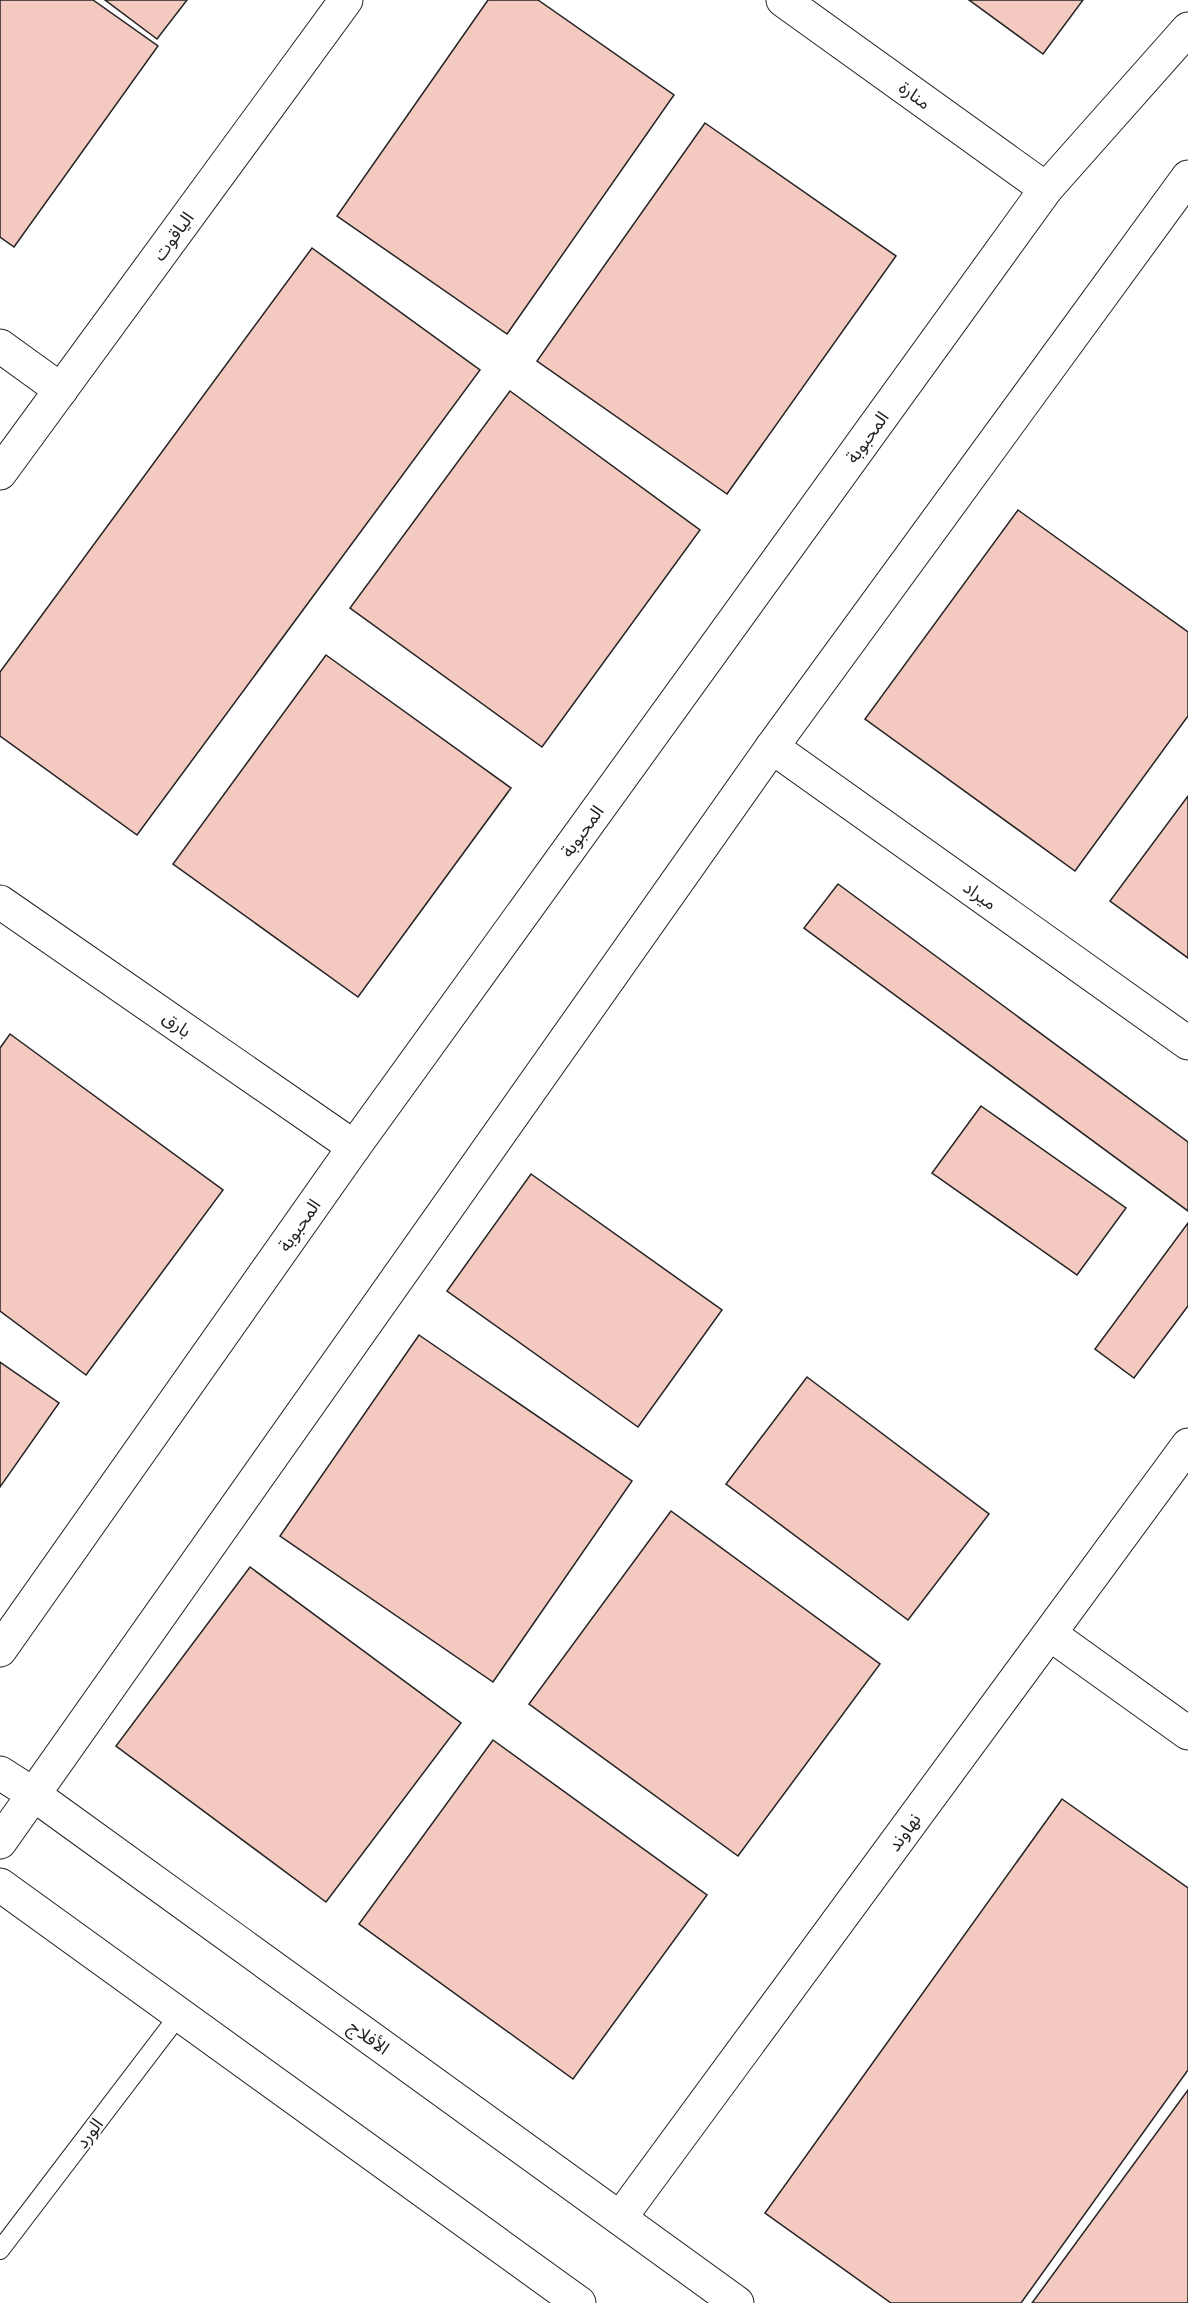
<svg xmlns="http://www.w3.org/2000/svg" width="1188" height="2303" font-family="'Source Serif 4','Noto Sans Arabic',serif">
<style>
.building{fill:#f3c9c0;stroke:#222;stroke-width:1.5}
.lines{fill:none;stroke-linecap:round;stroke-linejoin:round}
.service-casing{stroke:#222;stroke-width:20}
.minor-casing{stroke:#222;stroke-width:35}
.tertiary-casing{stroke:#222;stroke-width:35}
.service{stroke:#fff;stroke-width:18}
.minor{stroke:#fff;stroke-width:33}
.tertiary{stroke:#fff;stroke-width:33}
.labels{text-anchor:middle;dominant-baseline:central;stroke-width:4.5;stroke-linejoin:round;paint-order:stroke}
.street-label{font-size:18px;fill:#222;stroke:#fff}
</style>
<rect width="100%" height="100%" fill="#fff"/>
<g class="building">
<polygon points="0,0 93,0 158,46 14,247 0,237"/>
<polygon points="105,0 187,0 157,39"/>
<polygon points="488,0 538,0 674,95 507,334 337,216"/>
<polygon points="969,0 1083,0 1043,54"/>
<polygon points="705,123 896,256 727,494 537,361"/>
<polygon points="312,248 480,370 137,835 0,736 0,672"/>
<polygon points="510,391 700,530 542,747 350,608"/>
<polygon points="1018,510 1188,632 1188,716 1075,871 865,719"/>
<polygon points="326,655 511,788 358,997 173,864"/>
<polygon points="1188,796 1188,958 1110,901"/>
<polygon points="838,884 1188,1142 1188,1211 804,928"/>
<polygon points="10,1034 223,1190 86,1375 0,1311 0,1048"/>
<polygon points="981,1106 1126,1208 1077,1275 932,1173"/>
<polygon points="531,1174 722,1310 638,1427 447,1291"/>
<polygon points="1188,1223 1188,1306 1134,1378 1095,1349"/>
<polygon points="419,1335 632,1481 493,1682 280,1536"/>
<polygon points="0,1362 59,1403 0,1487"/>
<polygon points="807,1377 989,1514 908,1620 726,1484"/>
<polygon points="671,1511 880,1664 738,1856 529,1704"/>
<polygon points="250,1567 461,1723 326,1902 116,1746"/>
<polygon points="493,1740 707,1895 573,2079 359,1924"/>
<polygon points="1062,1799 1188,1888 1188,2070 1021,2303 891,2303 765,2213"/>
<polygon points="1188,2090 1188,2303 1032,2303"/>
</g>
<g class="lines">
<g class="service-casing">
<polyline id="service" points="0,2250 179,2015"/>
</g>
<g class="minor-casing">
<g id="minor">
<polyline points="783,0 1046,189"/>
<polyline points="0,346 61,390"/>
<polyline points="0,473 346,0"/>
<polyline points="772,747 1188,1043"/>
<polyline points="0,902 354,1147"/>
<polyline points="1050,1634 1188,1733"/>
<polyline points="0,1650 354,1147 1046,189 1188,29"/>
<polyline points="0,1842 772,747 1188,177"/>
<polyline points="620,2218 1188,1445"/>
</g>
</g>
<g class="tertiary-casing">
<g id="tertiary">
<polyline points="0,1773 33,1794 737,2303"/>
<polyline points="0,1885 579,2303"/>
</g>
</g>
<use href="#service" class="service"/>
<use href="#minor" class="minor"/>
<use href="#tertiary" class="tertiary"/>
</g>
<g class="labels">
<g class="street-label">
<text transform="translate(915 95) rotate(36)">منارة</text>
<text transform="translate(173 236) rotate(-54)">الياقوت</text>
<text transform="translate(867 437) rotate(-54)">المحبوبة</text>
<text transform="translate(582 831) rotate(-54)">المحبوبة</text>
<text transform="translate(980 895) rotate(35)">ميراد</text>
<text transform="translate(177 1024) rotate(35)">بارق</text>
<text transform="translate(299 1225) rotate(-55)">المحبوبة</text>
<text transform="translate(904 1832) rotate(-54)">نهاوند</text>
<text transform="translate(369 2037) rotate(36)">الأفلاج</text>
<text transform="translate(89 2133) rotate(-53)">الورد</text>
</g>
</g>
</svg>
